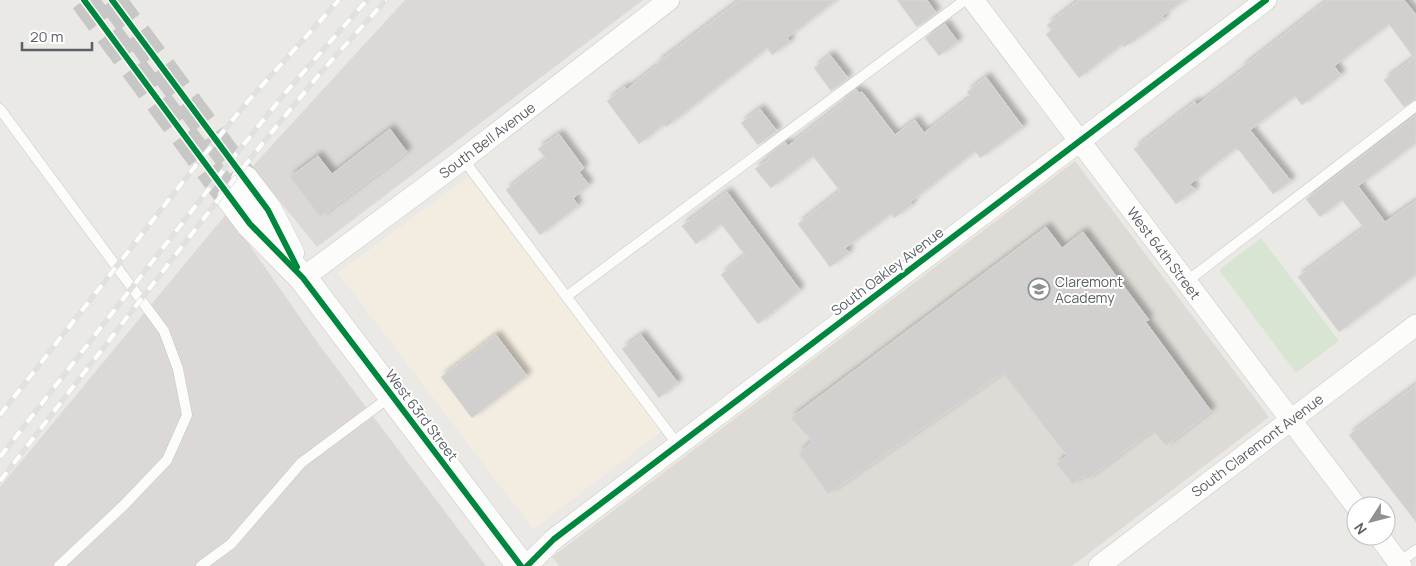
<svg xmlns="http://www.w3.org/2000/svg" width="1416" height="566" font-family="Manrope,sans-serif">
<style>
.commercial{fill:#f3ece0}
.industrial{fill:#dbd8d6}
.education{fill:#dedbd6}
.green{fill:#d8e5d3}
.building{fill:#d2d0cf;stroke:#dad8d6;filter:url(#shadow)}
.lines{fill:none;stroke-linecap:round;stroke-linejoin:round}
.secondary-tunnel{stroke:#c7c7c5;stroke-width:28;stroke-dasharray:28 14;stroke-linecap:butt}
.lane-casing{stroke:#c7c7c6;stroke-width:11}
.street-casing{stroke:#c7c7c6;stroke-width:22}
.secondary-casing{stroke:#c7c7c6;stroke-width:29}
.lane{stroke:#fcfcfb;stroke-width:10}
.street{stroke:#fcfcfb;stroke-width:21}
.secondary{stroke:#fcfcfb;stroke-width:28}
.rail-casing{stroke:#e1e1e1;stroke-width:5.5}
.rail{stroke:#fff;stroke-width:4;stroke-dasharray:11;stroke-linecap:butt}
.cycleway-casing{stroke:#fff;stroke-width:9}
.cycleway{stroke:#00873e;stroke-width:6}
.labels{text-anchor:middle;dominant-baseline:central;stroke-width:4;stroke-linejoin:round;paint-order:stroke}
.street-label{font-size:14px;fill:#5c6163;stroke:#fff}
.poi-label{font-size:14px;fill:#5c6163;stroke:#fff;text-anchor:start}
</style>
<defs>
<filter id="shadow"><feDropShadow dx="4.5" dy="-4.5" stdDeviation="2.5" flood-color="#0004"/></filter>
</defs>
<rect width="100%" height="100%" fill="#ebe9e6"/>
<polygon class="commercial" points="473,173 666,428 533,529 338,273"/>
<g class="industrial">
<polygon points="405,0 643,0 317,247 252,167"/>
<polygon points="227,213 320,346 486,566 0,566 0,487"/>
</g>
<polygon class="education" points="1075,161 1269,417 1072,566 559,566 552,557"/>
<polygon class="green" points="1261,238 1339,341 1296,373 1219,270"/>
<g class="building">
<polygon points="740,0 836,0 787,38 790,42 772,55 767,48 666,127 664,124 639,144 607,101 625,87 627,89 658,65 657,63"/>
<polygon points="897,0 927,0 936,13 917,27"/>
<polygon points="1079,0 1184,0 1162,16 1164,19 1147,32 1124,47 1122,44 1079,78 1046,34 1052,30 1047,25"/>
<polygon points="1328,0 1404,0 1416,15 1416,99 1404,107 1384,80 1414,58 1389,24 1334,66 1341,75 1302,105 1295,96 1250,130 1291,181 1273,194 1239,150 1238,151 1236,148 1190,184 1195,190 1176,204 1134,149 1195,102 1197,105 1243,70 1241,68"/>
<polygon points="945,24 958,42 939,56 925,38"/>
<polygon points="830,55 848,78 831,91 814,68"/>
<polygon points="986,77 1023,127 980,158 975,151 910,202 912,205 894,218 891,214 845,248 849,253 830,267 798,224 840,191 813,156 771,188 755,169 769,159 766,156 785,142 788,146 842,104 840,102 856,89 859,93 862,92 895,135 915,120 924,133 971,97 967,92"/>
<polygon points="760,109 777,131 758,145 741,123"/>
<polygon points="1416,115 1416,143 1358,186 1385,222 1416,201 1416,274 1339,332 1298,277 1364,228 1342,200 1320,217 1306,199"/>
<polygon points="390,129 407,152 320,217 290,177 318,156 332,174"/>
<polygon points="559,134 584,168 579,172 589,185 573,198 578,206 540,235 506,190 546,159 538,149"/>
<polygon points="727,192 800,290 758,324 721,275 745,255 721,224 696,244 682,226"/>
<polygon points="1046,227 1062,248 1083,232 1149,320 1145,321 1211,411 1166,446 1153,430 1086,480 1083,476 1073,484 1056,464 1067,456 1003,373 828,494 799,454 812,441 791,418"/>
<polygon points="496,335 527,376 472,418 441,377"/>
<polygon points="641,335 678,383 659,398 622,349"/>
<polygon points="1416,385 1416,522 1349,435"/>
</g>
<g class="lines">
<g class="secondary-tunnel">
<polyline points="84,0 231,199"/>
<polyline points="112,0 245,180"/>
</g>
<g class="lane-casing">
<g id="lane">
<polyline points="0,109 164,331 178,369 187,415 167,460 124,505 59,566"/>
<polyline points="463,159 678,445"/>
<polyline points="1186,282 1416,106"/>
<polyline points="567,296 965,0"/>
<polyline points="1397,564 1416,550"/>
<polyline points="201,566 231,544 301,463 391,396"/>
</g>
</g>
<g class="street-casing">
<g id="street">
<polyline points="973,0 1356,506"/>
<polyline points="303,278 463,159 669,0"/>
<polyline points="1379,536 1401,566"/>
<polyline points="527,566 554,539 1266,0"/>
<polyline points="1099,566 1416,325"/>
</g>
</g>
<g class="secondary-casing">
<g id="secondary">
<polyline points="245,180 268,210 290,253"/>
<polyline points="231,199 250,224 303,278 521,566"/>
</g>
</g>
<use href="#lane" class="lane"/>
<use href="#street" class="street"/>
<use href="#secondary" class="secondary"/>
<g class="rail-casing">
<g id="rail">
<polyline points="0,415 200,160 249,100 339,0"/>
<polyline points="0,457 240,149 286,92 367,0"/>
<polyline points="0,481 253,155 322,71 386,0"/>
</g>
</g>
<use href="#rail" class="rail"/>
<g class="cycleway-casing">
<g id="cycleway">
<polyline points="84,0 250,224 303,278 521,566"/>
<polyline points="112,0 268,210 297,267"/>
<polyline points="527,566 554,539 1266,0"/>
</g>
</g>
<use href="#cycleway" class="cycleway"/>
</g>
<defs>
<g id="school-ring" transform="scale(1.125)"><circle r="9.5" fill="#fff" stroke="#8e9191" stroke-width="1.5"/><path d="M0-5L7-2L0 1L-7-2ZM-4 1L0 2.5L4 1V4Q0 6-4 4Z" fill="#8e9191"/></g>
</defs>
<g fill-rule="evenodd">
<use href="#school-ring" x="1039" y="289"/>
</g>
<g class="labels">
<g class="street-label">
<text transform="translate(487 140) rotate(-37)">South Bell Avenue</text>
<text transform="translate(1164 253) rotate(53)">West 64th Street</text>
<text transform="translate(887 271) rotate(-37)">South Oakley Avenue</text>
<text transform="translate(422 415) rotate(53)">West 63rd Street</text>
<text transform="translate(1257 445) rotate(-37)">South Claremont Avenue</text>
</g>
<g class="poi-label">
<text x="1055" y="281">Claremont<tspan x="1055" dy="16">Academy</tspan></text>
</g>
</g>
<g transform="translate(1371 521) rotate(234)"><circle r="24" fill="#ffffff" stroke="#bec0c1"/>
<path d="M0-4L9 19L0 12L-9 19Z" fill="#8e9191"/>
<text y="-8" font-size="14" font-weight="bold" text-anchor="middle" fill="#5c6163">N</text>
</g>
<path d="M22 42v8h70v-8" fill="none" stroke="#5c6163" stroke-width="2.5"/>
<text x="30" y="42" font-size="15" fill="#5c6163" stroke="#ffffff" stroke-width="4" paint-order="stroke">20 m</text>
</svg>
